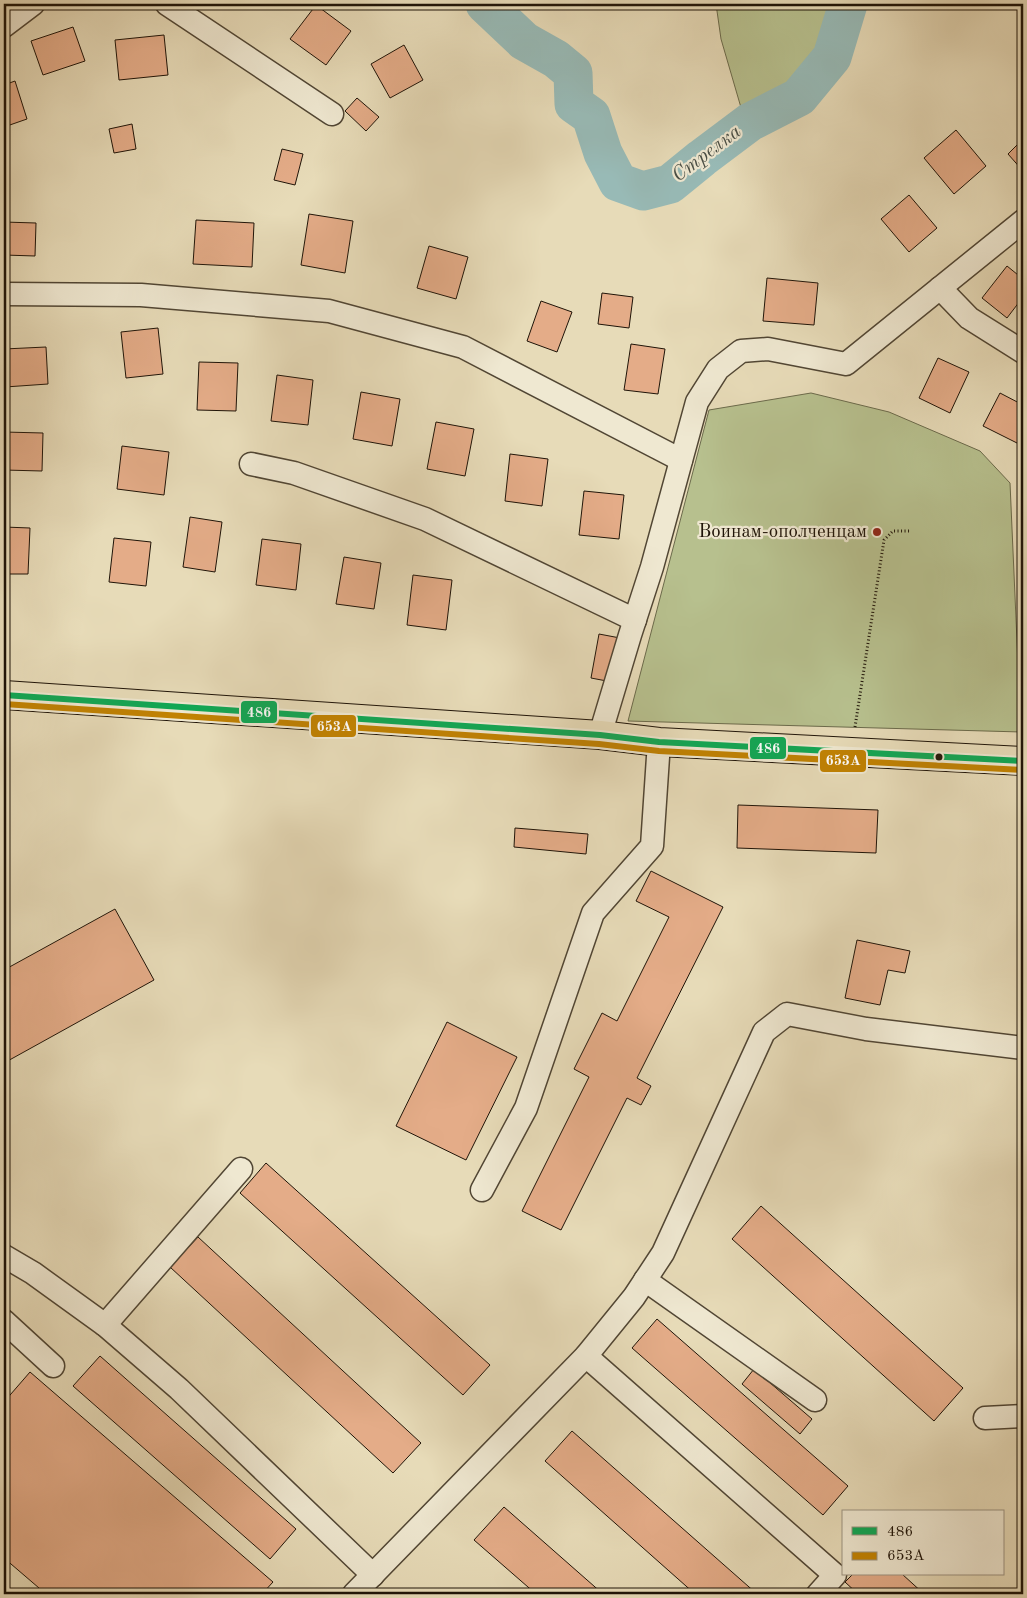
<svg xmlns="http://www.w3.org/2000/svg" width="1027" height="1598" font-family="'Old Standard TT',serif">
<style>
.green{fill:#b7c08e;stroke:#6b6a4b}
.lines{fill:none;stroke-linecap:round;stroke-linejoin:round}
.river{stroke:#98bab6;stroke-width:39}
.building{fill:#e4ac88;stroke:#1f1408}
.minor-casing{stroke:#514634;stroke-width:25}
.major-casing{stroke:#1f1408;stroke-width:30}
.path{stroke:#1f1408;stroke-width:3;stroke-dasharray:1 2.5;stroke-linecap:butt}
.minor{stroke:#efe8d1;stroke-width:22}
.major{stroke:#e7dbb8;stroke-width:28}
.bus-1-casing{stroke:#efe8d1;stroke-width:10}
.bus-2-casing{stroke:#efe8d1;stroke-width:10}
.bus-1{stroke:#10a855;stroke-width:6}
.bus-2{stroke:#c18202;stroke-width:6}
.poi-dot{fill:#8f2418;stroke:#efe8d1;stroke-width:2}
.bus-dot{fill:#1f1408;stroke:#efe8d1;stroke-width:2}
.labels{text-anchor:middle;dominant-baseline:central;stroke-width:4.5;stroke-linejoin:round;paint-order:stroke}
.poi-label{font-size:19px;fill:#1f1408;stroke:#efe8d1;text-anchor:end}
.water-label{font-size:20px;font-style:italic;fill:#494e45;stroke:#efe8d1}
.line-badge{stroke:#efe8d1;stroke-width:2}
.badge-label{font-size:14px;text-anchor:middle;font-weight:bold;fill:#fff}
</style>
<rect width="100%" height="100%" fill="#e7dbb8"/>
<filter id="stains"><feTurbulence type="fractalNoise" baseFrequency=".004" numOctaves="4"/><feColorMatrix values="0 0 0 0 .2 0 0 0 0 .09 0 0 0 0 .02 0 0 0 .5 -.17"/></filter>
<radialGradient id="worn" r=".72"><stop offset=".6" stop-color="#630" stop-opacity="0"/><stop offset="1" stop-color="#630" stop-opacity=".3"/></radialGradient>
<g class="green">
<polygon points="716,4 864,4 854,33 819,73 742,111 721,39"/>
<polygon points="811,393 889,412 980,451 1010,483 1021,732 628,721 709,410"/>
</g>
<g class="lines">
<polyline class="river" points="485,4 524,41 556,59 573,73 574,104 591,116 603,153 618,182 643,191 670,184 702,158 750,122 799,97 832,57 848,4"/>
</g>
<g class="building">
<polygon points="316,5 351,31 326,65 290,39"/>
<polygon points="73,27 85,61 43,75 31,41"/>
<polygon points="164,35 168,75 119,80 115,40"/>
<polygon points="404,45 423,80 390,98 371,64"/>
<polygon points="15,81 27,119 4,127 4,85"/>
<polygon points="357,98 379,117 366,131 345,111"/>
<polygon points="132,124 136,149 114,153 109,129"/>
<polygon points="956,130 986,166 954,194 924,158"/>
<polygon points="1023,139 1023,171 1008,154"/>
<polygon points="282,149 303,154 295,185 274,180"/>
<polygon points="909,195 937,228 909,252 881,219"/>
<polygon points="309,214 353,221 345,273 301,265"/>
<polygon points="196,220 254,223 252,267 193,264"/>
<polygon points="4,222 36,223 35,256 4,255"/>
<polygon points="429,246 468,257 456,299 417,288"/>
<polygon points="1007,266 1023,279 1023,297 1007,318 982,298"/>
<polygon points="767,278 818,283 814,325 763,321"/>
<polygon points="602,293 633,297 629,328 598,324"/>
<polygon points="541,301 572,312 557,352 527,341"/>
<polygon points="158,328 163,374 126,378 121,332"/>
<polygon points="631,344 665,349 658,394 624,390"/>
<polygon points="46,347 48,384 5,387 4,349"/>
<polygon points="938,358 969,372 950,413 919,398"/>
<polygon points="199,362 238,363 236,411 197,410"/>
<polygon points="277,375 313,380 308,425 271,421"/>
<polygon points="361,392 400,399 392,446 353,439"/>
<polygon points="1000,393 1023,405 1023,440 1021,445 983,426"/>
<polygon points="436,422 474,429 465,476 427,469"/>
<polygon points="4,432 43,433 42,471 4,470"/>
<polygon points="122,446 169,452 164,495 117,489"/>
<polygon points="510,454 548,459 542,506 505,501"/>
<polygon points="584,491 624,495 619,539 579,535"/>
<polygon points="190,517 222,522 215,572 183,567"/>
<polygon points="4,527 30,528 28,574 4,574"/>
<polygon points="114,538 151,542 146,586 109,582"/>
<polygon points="262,539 301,544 296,590 256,585"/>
<polygon points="344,557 381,563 374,609 336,604"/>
<polygon points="413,575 452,580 446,630 407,625"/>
<polygon points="599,634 620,638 612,682 591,678"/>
<polygon points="738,805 878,810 876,853 737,848"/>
<polygon points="515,828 588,834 586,854 514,847"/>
<polygon points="651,871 723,907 637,1078 651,1086 641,1105 627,1098 561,1230 522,1211 589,1077 574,1069 602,1013 617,1021 669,917 636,901"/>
<polygon points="115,909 154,980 4,1063 4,970"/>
<polygon points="857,940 910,951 905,973 888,970 880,1005 845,998"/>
<polygon points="447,1022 517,1057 466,1160 396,1126"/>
<polygon points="266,1163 490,1365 463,1395 240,1193"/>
<polygon points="761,1206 963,1388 934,1421 732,1239"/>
<polygon points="198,1237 421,1443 393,1473 170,1267"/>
<polygon points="657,1319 848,1486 823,1515 632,1348"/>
<polygon points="100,1356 296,1529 270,1559 73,1386"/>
<polygon points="754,1369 812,1419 800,1434 742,1384"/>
<polygon points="30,1372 273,1582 262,1594 46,1594 4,1558 4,1402"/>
<polygon points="572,1431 757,1594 695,1594 545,1461"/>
<polygon points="504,1507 603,1594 536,1594 474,1540"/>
<polygon points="853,1574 902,1574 924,1594 858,1594 845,1582"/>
</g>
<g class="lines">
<g class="minor-casing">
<g id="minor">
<polyline points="167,4 332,114"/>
<polyline points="4,26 33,4"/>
<polyline points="940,288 969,318 1023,352"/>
<polyline points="4,294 141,295 329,311 463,347 681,460"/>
<polyline points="251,464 294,473 425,519 635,620"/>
<polyline points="600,735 630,635 652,567 697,402 718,369 741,351 768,349 846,364 1023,221"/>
<polyline points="482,1190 526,1108 593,913 652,846 659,742"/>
<polyline points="4,1256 33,1273 105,1325 179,1389 373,1575"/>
<polyline points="645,1280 815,1400"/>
<polyline points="4,1321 53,1366"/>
<polyline points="105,1325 241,1169"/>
<polyline points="586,1356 835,1575 818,1594"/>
<polyline points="985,1418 1023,1416"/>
<polyline points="354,1594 586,1356 634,1297 663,1253 764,1032 787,1014 866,1029 1023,1048"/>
</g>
</g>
<g class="major-casing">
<polyline id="major" points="4,695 600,735 659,742 1023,761"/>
</g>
<polyline class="path" points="855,727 884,540 893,531 910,531"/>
<use href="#minor" class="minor"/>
<use href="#major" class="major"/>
<g class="bus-1-casing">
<polyline id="bus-1" points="4,695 600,735 659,742 1023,761"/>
</g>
<g class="bus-2-casing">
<polyline id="bus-2" points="4,704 599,744 659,751 1023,770"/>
</g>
<use href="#bus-1" class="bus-1"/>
<use href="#bus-2" class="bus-2"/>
</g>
<circle class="poi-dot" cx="877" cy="532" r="5"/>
<circle class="bus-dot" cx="939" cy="757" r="4.5"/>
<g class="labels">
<g class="poi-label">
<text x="867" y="532">Воинам-ополченцам</text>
</g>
<g class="water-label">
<text transform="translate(707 154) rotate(-37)">Стрелка</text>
</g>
</g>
<g class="line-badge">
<rect x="240" y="700" width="38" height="24" rx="5" fill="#10a855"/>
<rect x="310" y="714" width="47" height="24" rx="5" fill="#c18202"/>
<rect x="749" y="736" width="38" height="24" rx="5" fill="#10a855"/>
<rect x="819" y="749" width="48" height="24" rx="5" fill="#c18202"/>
</g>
<g class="badge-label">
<text x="259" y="717">486</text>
<text x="334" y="731">653А</text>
<text x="768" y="753">486</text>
<text x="843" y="765">653А</text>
</g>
<rect width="1027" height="1598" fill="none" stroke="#e7dbb8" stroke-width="20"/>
<rect x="5" y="5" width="1017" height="1588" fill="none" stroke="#1f1408" stroke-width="2.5"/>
<rect x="10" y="10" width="1007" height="1578" fill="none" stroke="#1f1408"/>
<rect x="842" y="1510" width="162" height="65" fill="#efe8d1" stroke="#9c9381"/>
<rect x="852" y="1527" width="25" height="8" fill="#10a855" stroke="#9c9381"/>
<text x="887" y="1536" font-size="15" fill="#1f1408">486</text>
<rect x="852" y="1552" width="25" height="8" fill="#c18202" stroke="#9c9381"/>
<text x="887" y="1560" font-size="15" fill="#1f1408">653А</text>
<rect width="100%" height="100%" filter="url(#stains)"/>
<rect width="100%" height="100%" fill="url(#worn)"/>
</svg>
